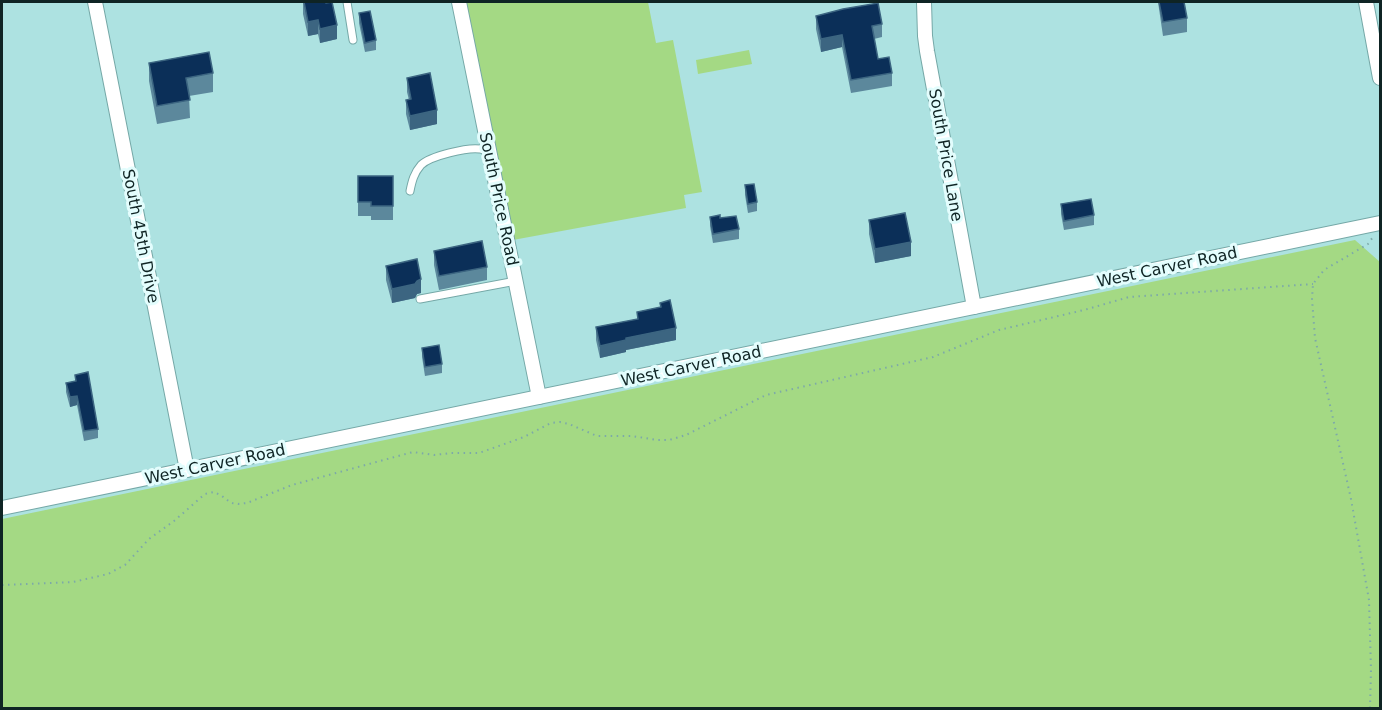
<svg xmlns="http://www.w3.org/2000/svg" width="1382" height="710" font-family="'DejaVu Sans',sans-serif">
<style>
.green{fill:#a4d984}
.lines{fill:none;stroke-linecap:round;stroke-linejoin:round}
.lane-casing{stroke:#75a8a7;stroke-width:9}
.street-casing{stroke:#75a8a7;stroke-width:16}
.path{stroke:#7da9a8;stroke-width:2;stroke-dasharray:1.5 4.5;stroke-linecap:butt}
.lane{stroke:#fff;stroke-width:7}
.street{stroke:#fff;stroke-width:14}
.wall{fill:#5c889c}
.shaded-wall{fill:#3c6581}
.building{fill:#0b2f58;stroke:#3c6581;stroke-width:1.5}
.labels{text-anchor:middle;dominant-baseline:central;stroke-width:6;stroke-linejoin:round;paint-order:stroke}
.street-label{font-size:16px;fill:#0f2424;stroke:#e3fdfd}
</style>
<rect width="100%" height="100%" fill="#ade2e1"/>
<g class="green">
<polygon points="464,2 648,2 656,43 673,40 702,192 684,195 686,208 513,240"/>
<polygon points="749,50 752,64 698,74 696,60"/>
<polygon points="1355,240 1380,262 1380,708 2,708 2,519"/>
</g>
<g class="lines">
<g class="lane-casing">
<g id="lane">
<polyline points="347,2 353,40"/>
<path d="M410 191C412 181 414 173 421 165 430 156 468 147 480 149 481 149 489 152 490 152"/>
<polyline points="420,299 516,281"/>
</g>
</g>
<g class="street-casing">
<g id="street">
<polyline points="95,2 187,470"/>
<polyline points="459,2 539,397"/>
<polyline points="924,2 925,36 927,51 974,307"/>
<polyline points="1366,2 1380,78"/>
<polyline points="2,508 1380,223"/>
</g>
</g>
<g class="path">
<polyline points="2,585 73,582 108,574 125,565 149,539 174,521 205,494 214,492 222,496 231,503 238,504 247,503 292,485 413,452 434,455 451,453 479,453 524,437 551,423 560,422 569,424 597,436 632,436 657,440 669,440 686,435 766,395 933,357 999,330 1084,310 1129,297 1313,284"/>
<polyline points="1370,708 1371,670 1369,600 1351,499 1315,338 1312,299 1313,284 1324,270 1368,244 1373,237"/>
</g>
<use href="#lane" class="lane"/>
<use href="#street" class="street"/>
</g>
<g class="wall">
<polygon points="303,2 337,39 320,43 318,34 308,36 303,14"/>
<polygon points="1158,2 1184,2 1187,18 1187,32 1163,36"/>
<polygon points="359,13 376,40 376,50 365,52 359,23"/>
<polygon points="816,16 882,24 882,37 874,39 878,59 892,73 892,86 851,93 842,47 821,52 816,29"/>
<polygon points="149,63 213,73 213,92 189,96 190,118 157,124 149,81"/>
<polygon points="407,78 437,124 410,130 406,114 406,100 409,100 407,92"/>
<polygon points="358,176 393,176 393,220 371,220 371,216 358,216"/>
<polygon points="745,185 757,202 757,211 748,213 745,195"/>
<polygon points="1061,204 1094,215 1094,225 1064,230 1061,214"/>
<polygon points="710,217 739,229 739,239 713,243 710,226"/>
<polygon points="869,220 911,256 875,263 869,234"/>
<polygon points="434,251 487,267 487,280 439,290 434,265"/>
<polygon points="386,266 421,293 417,294 415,298 392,303 386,280"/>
<polygon points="660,303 676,340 626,350 626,352 600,358 596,340 596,327 637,319 637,312 660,307"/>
<polygon points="422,348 442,364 442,373 425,376 422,357"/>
<polygon points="75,375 98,429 98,438 84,441 77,405 70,407 66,392 66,383 75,381"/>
</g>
<g class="shaded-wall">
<polygon points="318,20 318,34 308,36 308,22"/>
<polygon points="337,25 337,39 320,43 320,29"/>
<polygon points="842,35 842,47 821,52 821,39"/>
<polygon points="437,110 437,124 410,130 410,116"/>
<polygon points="911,242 911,256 875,263 875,249"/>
<polygon points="421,279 421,293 417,294 415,298 392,303 392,289"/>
<polygon points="676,328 676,340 626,350 626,352 600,358 600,346 626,338"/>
<polygon points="77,396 77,405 70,407 70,397"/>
</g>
<g class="building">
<polygon points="304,2 325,2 326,3 332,2 337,25 320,29 318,20 308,22"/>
<polygon points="1159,2 1184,2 1187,18 1163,22"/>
<polygon points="878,3 882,24 872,26 878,59 889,57 892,73 851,80 842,35 821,39 816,16 843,9"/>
<polygon points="370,11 376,40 365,43 359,13"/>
<polygon points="209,52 213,73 186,78 190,100 157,106 149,63"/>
<polygon points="430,73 437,110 410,116 406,100 411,99 407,78"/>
<polygon points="358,176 393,176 393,206 371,206 371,202 358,202"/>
<polygon points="754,184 757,202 748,204 745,185"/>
<polygon points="1091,199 1094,215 1064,221 1061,204"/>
<polygon points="905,213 911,242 875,249 869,220"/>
<polygon points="720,215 720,218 736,216 739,229 713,234 710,217"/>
<polygon points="482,241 487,267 439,276 434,251"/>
<polygon points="417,259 421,279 417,281 415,284 392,289 386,266"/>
<polygon points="670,300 676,328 626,338 626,340 600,346 596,327 638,319 637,312 661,307 660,303"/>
<polygon points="439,345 442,364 425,367 422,348"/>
<polygon points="88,372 98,429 84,431 77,396 70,397 66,383 76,381 75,375"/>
</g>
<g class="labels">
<g class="street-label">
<text transform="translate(946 155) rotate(80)">South Price Lane</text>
<text transform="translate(499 199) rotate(78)">South Price Road</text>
<text transform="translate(141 236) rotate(79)">South 45th Drive</text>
<text transform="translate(1167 267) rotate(-12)">West Carver Road</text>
<text transform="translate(691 366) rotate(-12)">West Carver Road</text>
<text transform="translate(215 464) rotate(-12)">West Carver Road</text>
</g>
</g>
<rect width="1382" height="710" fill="none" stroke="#0f2424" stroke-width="6"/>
</svg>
